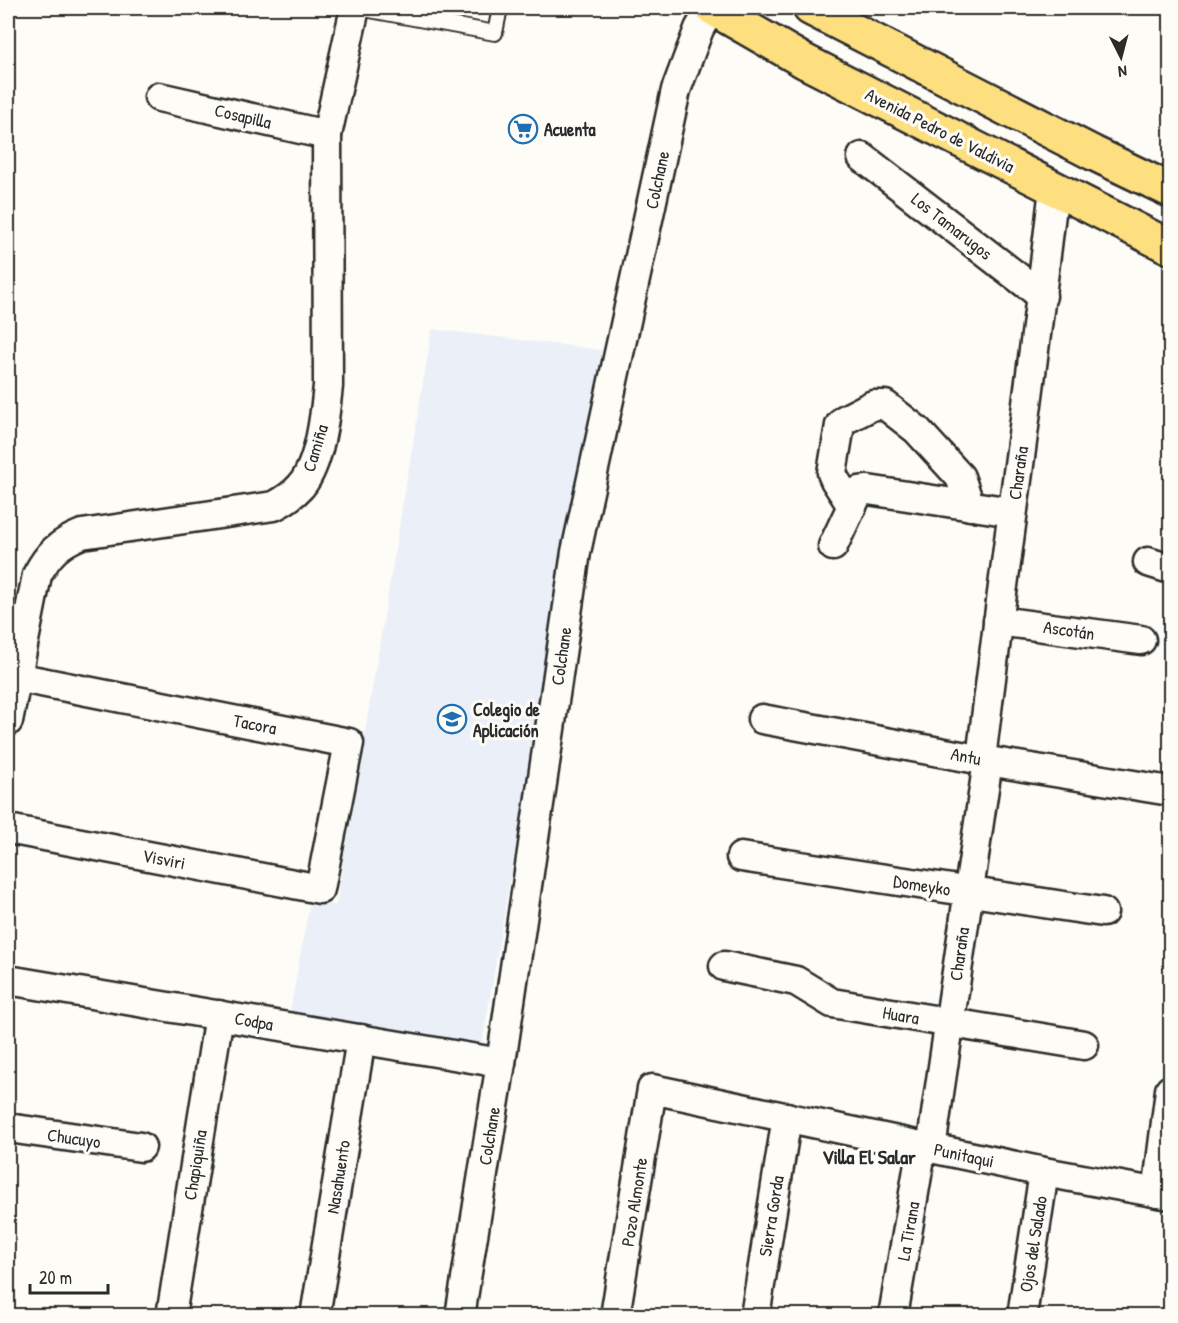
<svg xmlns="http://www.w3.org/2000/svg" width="1178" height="1323" font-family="'Patrick Hand',sans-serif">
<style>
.built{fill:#ebf0f8}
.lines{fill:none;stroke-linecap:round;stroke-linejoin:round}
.lane-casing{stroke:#2b2b2b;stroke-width:18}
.street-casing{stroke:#2b2b2b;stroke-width:33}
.primary-casing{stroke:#2b2b2b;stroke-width:38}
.lane{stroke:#fdfcf7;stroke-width:14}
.street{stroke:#fdfcf7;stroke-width:28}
.primary{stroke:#fedf80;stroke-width:33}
.labels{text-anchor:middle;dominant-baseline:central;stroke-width:6;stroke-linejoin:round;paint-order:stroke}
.street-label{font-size:18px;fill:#2b2b2b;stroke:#fdfcf7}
.poi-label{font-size:18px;font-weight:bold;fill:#2b2b2b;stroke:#fdfcf7;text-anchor:start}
.neighbourhood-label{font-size:20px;font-weight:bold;fill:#2b2b2b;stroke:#fdfcf7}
</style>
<rect width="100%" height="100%" fill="#fdfcf7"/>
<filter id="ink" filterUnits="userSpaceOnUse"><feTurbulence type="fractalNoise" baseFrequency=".0167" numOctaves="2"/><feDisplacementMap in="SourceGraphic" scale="12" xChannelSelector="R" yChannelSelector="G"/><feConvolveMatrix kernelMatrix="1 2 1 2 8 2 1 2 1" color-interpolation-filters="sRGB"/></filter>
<g filter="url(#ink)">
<polygon class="built" points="432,329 602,350 568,536 482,1045 290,1011 310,902 336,905"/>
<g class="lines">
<g class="lane-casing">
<polyline id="lane" points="359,8 495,33 500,8"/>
</g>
<g class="street-casing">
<g id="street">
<polyline points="159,97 327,135"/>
<polyline points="862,157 1042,296"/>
<polyline points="852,506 835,480 832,473 840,425 844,420 873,405 885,405 917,430 960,477 970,506"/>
<polyline points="833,546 859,491 868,490 1012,512"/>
<polyline points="1148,562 1170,569"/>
<polyline points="998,621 1141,640"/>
<polyline points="762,719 988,761 1170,791"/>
<path d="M8 721 37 575C48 554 59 543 82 534L274 506C284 501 293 495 301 486 320 463 325 415 328 386L327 135 355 8"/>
<path d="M981 759C1004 568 1032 379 1054 188"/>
<polyline points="8,829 320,889 349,743 16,677"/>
<polyline points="741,857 1103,912"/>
<polyline points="724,966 796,981 832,1003 1084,1045"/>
<polyline points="8,980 501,1063"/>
<polyline points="8,1128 141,1147"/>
<polyline points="931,1148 988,761"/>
<polyline points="1157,1193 1170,1090"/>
<polyline points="171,1316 219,1015"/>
<polyline points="315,1316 361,1039"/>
<polyline points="460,1316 501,1063 576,552 676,90 699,29 711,8"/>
<polyline points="615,1316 652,1089 1044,1172 1170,1195"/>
<polyline points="755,1316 787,1117"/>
<polyline points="893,1316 922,1146"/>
<polyline points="1022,1316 1044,1172"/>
</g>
</g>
<g class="primary-casing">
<g id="primary">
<polyline points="712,8 804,61 1170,247"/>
<polyline points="810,8 1093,153 1170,190"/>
</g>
</g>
<use href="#lane" class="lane"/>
<use href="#street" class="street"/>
<use href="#primary" class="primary"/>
</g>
</g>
<defs>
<g id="supermarket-ring" transform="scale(1.5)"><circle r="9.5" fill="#fdfcf7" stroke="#1f6fb2" stroke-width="1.5"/><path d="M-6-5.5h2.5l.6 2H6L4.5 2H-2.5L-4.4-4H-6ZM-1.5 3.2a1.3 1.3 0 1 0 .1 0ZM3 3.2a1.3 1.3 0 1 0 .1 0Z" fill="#1f6fb2"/></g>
<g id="school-ring" transform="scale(1.5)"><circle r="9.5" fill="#fdfcf7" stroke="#1f6fb2" stroke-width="1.5"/><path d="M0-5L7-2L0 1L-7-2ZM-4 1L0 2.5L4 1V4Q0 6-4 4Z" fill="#1f6fb2"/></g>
</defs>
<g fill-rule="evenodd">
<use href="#supermarket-ring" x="523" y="129"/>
<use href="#school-ring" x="452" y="719"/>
</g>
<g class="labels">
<g class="street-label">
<text transform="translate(243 116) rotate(13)">Cosapilla</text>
<text transform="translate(940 130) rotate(27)">Avenida Pedro de Valdivia</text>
<text transform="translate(657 180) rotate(-78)">Colchane</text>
<text transform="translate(952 226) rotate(38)">Los Tamarugos</text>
<text transform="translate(315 448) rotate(-73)">Camiña</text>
<text transform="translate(1018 473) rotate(-82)">Charaña</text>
<text transform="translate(1069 630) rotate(8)">Ascotán</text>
<text transform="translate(561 656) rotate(-82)">Colchane</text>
<text transform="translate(255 724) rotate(11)">Tacora</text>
<text transform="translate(966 756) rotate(11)">Antu</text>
<text transform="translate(164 859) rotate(11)">Visviri</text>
<text transform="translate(922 885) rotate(9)">Domeyko</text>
<text transform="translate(959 954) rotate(-82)">Charaña</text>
<text transform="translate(901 1015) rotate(10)">Huara</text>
<text transform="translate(254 1021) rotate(10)">Codpa</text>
<text transform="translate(489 1136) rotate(-81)">Colchane</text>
<text transform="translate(74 1138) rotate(8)">Chucuyo</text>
<text transform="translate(964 1155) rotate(12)">Punitaqui</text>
<text transform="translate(195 1165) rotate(-81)">Chapiquiña</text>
<text transform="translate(338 1177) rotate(-81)">Nasahuento</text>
<text transform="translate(634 1202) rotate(-81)">Pozo Almonte</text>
<text transform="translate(771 1216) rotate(-81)">Sierra Gorda</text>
<text transform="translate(908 1231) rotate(-80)">La Tirana</text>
<text transform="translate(1033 1244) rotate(-81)">Ojos del Salado</text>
</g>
<g class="poi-label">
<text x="544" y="129">Acuenta</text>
<text x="473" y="709">Colegio de<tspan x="473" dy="21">Aplicación</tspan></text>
</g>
<g class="neighbourhood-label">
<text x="869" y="1156">Villa El Salar</text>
</g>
</g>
<rect width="1178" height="1323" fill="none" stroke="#fdfcf7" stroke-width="30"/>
<rect x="15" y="15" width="1148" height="1293" fill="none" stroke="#2b2b2b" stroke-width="2" filter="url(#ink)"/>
<g transform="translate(1121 57) rotate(174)" stroke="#fdfcf7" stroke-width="4.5" paint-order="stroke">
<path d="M0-4.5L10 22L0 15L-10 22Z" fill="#2b2b2b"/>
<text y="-9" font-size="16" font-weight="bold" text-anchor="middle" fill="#2b2b2b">N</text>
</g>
<path d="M30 1284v9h78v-9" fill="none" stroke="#2b2b2b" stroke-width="3"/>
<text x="39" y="1284" font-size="18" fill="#2b2b2b" stroke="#fdfcf7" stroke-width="4.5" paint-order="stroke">20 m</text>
</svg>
